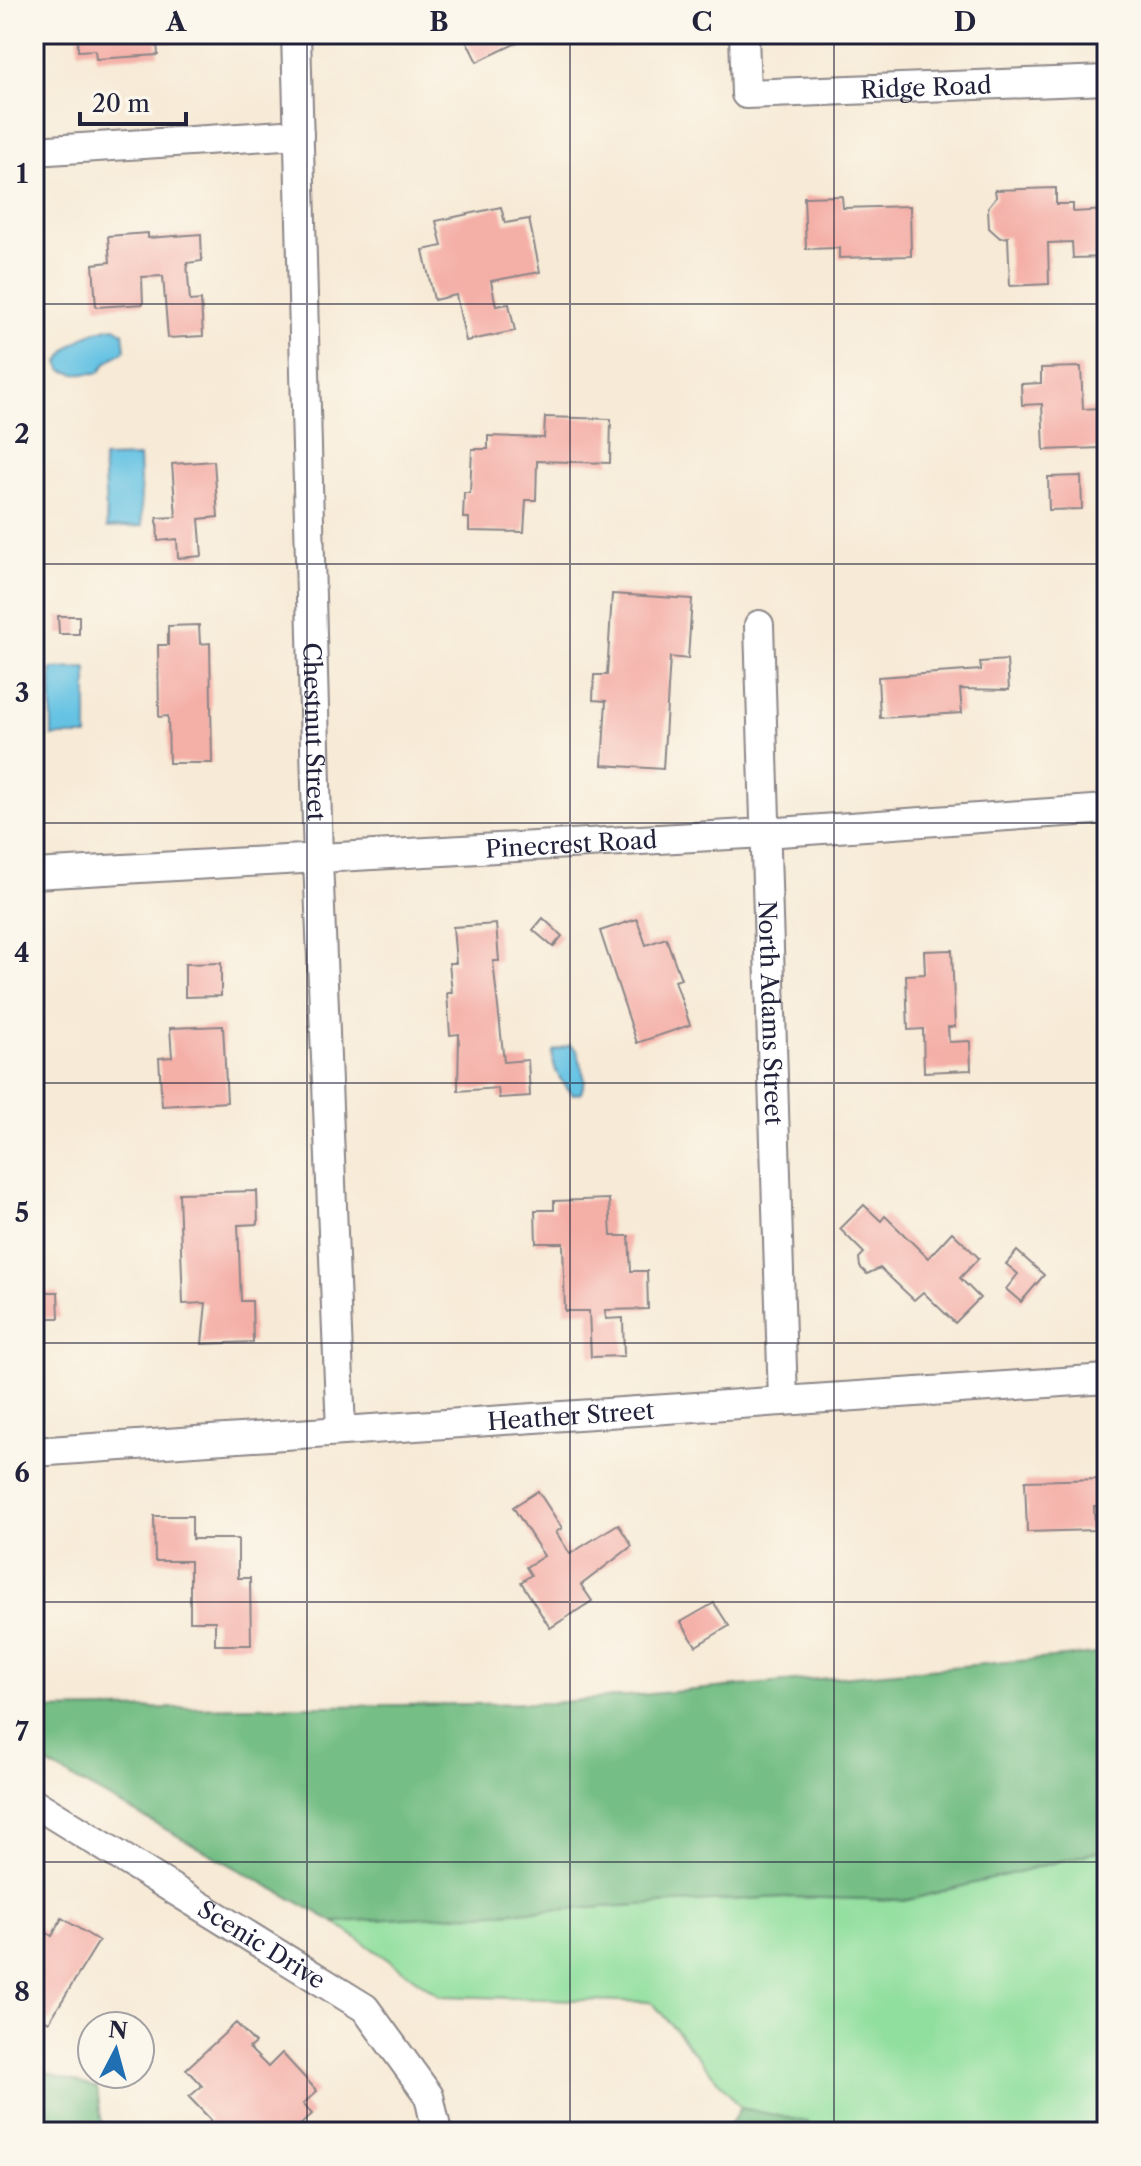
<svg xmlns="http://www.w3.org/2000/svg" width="1141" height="2166" font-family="'Libre Caslon Text',serif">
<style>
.green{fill:#91df9e;stroke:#5a806c;stroke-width:2}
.forest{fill:#74be85;stroke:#4b7060;stroke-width:2}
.water{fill:#65c2e3;stroke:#44728f;stroke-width:2}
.building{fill:#f4afa7}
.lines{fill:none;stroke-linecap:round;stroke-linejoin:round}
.street-casing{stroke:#8c8688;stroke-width:32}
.street{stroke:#fff;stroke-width:28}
.grid{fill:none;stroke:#22223b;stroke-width:2;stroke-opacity:0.55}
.labels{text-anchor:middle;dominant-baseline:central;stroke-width:7;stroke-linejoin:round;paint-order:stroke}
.street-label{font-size:24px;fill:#22223b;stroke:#fbf7ec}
.neatline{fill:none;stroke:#22223b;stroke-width:3}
.grid-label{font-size:26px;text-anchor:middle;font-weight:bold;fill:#22223b}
</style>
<rect width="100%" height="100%" fill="#fbf7ec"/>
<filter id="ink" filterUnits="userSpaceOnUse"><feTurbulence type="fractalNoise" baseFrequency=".0125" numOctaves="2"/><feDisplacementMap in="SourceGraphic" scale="16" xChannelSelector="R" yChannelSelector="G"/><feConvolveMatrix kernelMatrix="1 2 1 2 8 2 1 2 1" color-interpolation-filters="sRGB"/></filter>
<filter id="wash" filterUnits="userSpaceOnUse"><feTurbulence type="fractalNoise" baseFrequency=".006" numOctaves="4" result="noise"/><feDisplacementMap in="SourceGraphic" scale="32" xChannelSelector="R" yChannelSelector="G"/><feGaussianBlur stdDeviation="1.8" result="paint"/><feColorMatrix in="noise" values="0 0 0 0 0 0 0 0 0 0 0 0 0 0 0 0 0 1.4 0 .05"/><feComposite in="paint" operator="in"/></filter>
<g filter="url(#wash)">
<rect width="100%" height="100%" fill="#f7ead6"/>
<polygon class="green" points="1107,1849 1107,2132 808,2132 807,2122 741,2108 652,2002 440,1996 334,1922 783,1897 908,1900"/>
<g class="forest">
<polygon points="1107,1653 1107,1849 908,1900 783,1897 334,1922 34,1757 34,1710 551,1703"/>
<polygon points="34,2069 97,2088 103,2132 34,2132"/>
<polygon points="741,2108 808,2122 808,2132 725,2132"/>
</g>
<g class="water">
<path d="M115 327 123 332 125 350 107 362 99 373 75 374 62 370 59 362C67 343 95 329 115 327Z"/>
<polygon points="139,457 142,526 107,528 103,458"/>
<polygon points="87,668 87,736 52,736 51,669"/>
<path d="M570 1045 577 1050 585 1080 581 1093 573 1094C561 1083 551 1067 553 1051Z"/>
</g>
<g id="blocks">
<g class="building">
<polygon points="78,34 199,34 199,40 157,42 158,55 96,59 95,50 78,51"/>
<polygon points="463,34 518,34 521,41 477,62"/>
<polygon points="1056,188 1056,204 1073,204 1073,212 1107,210 1107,257 1073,258 1072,242 1048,243 1049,284 1010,286 1008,237 1000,238 989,228 988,207 996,197 995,190"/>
<polygon points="842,196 843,208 910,206 911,256 839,258 839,248 806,249 804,197"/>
<polygon points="501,207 505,223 529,219 540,272 491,281 496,306 509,304 515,331 466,341 456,295 434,300 423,250 442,246 436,221"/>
<polygon points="148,233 148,238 201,234 202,261 187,263 190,301 201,300 203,336 168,338 163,276 142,277 143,304 96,307 93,264 110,262 108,236"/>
<polygon points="1081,367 1083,409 1099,408 1101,448 1044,450 1042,404 1022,405 1021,384 1041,383 1041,368"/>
<polygon points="545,417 611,419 610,463 537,461 536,500 526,500 524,532 469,531 469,518 463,518 464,493 470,493 472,449 488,449 488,436 544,438"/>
<polygon points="214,461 218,517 199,519 202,556 178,558 177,539 158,541 157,518 176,517 172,464"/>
<polygon points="1081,476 1082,509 1049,510 1048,477"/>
<polygon points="612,594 692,599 688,659 670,657 663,769 602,765 606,701 593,700 594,675 607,675"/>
<polygon points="58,616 79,616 79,634 59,634"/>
<polygon points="199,625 200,644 210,643 212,763 169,763 168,716 159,717 158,645 168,645 168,626"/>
<polygon points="1007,660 1009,690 960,689 962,713 880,718 878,677 981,670 980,662"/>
<polygon points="543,918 562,936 553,947 533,930"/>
<polygon points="637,919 646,945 666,938 681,979 675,981 690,1025 637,1043 600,931"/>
<polygon points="496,924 499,961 493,961 504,1062 528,1060 530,1096 499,1098 498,1088 458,1091 459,1034 450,1035 447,993 452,993 449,963 456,963 453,927"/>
<polygon points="952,950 955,1027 948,1027 949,1042 970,1041 971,1070 924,1072 923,1029 908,1030 906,975 925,974 924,951"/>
<polygon points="34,958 40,958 42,1010 34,1010"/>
<polygon points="221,963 221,996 185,997 185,964"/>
<polygon points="223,1026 227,1102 162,1106 159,1058 172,1057 170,1028"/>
<polygon points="257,1191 258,1224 238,1225 241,1301 252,1301 253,1342 202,1344 206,1303 183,1304 179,1193"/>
<polygon points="609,1199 611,1236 629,1236 631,1271 647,1271 648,1309 605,1310 606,1319 623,1318 624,1356 591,1357 589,1311 565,1311 563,1243 536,1243 535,1210 554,1210 554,1201"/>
<polygon points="864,1205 881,1221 885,1216 928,1258 952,1232 979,1258 960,1278 980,1298 955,1323 923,1292 914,1300 880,1268 867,1274 860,1267 859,1258 864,1253 840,1229"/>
<rect x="34" y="1224" width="6" height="33"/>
<polygon points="1017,1251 1044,1275 1021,1302 1006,1289 1018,1274 1006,1264"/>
<polygon points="34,1292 58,1292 59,1318 34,1318"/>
<polygon points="1107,1470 1107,1506 1094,1506 1095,1530 1027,1532 1025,1481 1102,1479 1102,1471"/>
<polygon points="538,1491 562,1528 556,1532 570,1554 618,1524 632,1546 581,1585 592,1601 550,1628 521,1582 531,1575 526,1567 544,1556 513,1507"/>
<polygon points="154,1516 192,1516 192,1539 238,1539 238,1578 250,1578 251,1645 215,1645 215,1621 190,1621 190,1561 155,1561"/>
<polygon points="714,1603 729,1626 696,1646 681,1622"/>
<polygon points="62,1918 99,1941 49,2022 34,2014 34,1925 52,1936"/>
<polygon points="236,2023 255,2043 249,2048 268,2067 282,2053 317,2091 303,2104 312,2114 293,2132 197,2132 211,2120 189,2097 202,2086 186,2069"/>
</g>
</g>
</g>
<g filter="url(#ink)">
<use href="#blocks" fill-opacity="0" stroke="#8c8688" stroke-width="2"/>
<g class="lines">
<g class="street-casing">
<g id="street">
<path id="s1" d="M296 34 318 859 341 1431"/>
<path id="s2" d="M744 34 746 94 1107 80"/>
<polyline points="34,151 299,134"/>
<path id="s3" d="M759 625 783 1401"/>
<path id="s4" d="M34 874 765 833 1107 809"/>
<path id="s5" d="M34 1452 1107 1379"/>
<path id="s6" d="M34 1803 365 2008 429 2096 437 2132"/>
</g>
</g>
<use href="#street" class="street"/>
</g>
</g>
<path class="grid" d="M307 34V2132M570 34V2132M834 34V2132M34 304H1107M34 564H1107M34 823H1107M34 1083H1107M34 1343H1107M34 1602H1107M34 1862H1107"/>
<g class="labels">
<g class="street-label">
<text stroke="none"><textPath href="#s2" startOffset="240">Ridge Road</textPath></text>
<text stroke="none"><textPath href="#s1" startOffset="698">Chestnut Street</textPath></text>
<text stroke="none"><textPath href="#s4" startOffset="538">Pinecrest Road</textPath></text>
<text stroke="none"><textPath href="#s3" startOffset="388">North Adams Street</textPath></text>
<text stroke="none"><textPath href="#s5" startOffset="538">Heather Street</textPath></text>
<text stroke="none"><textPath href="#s6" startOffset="268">Scenic Drive</textPath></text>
</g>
</g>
<rect width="1141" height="2166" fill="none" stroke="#fbf7ec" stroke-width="88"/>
<g transform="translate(116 2050) rotate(6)"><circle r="38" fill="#fbf7ec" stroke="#a4a2a5" stroke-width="2"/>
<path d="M0-6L14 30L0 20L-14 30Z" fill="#1f6fb2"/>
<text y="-12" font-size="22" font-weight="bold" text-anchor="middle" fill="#22223b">N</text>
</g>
<path d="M80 112v12h106v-12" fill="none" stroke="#22223b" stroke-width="4"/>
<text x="92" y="112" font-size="24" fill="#22223b" stroke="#fbf7ec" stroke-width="6" paint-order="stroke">20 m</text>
<rect x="44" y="44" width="1053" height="2078" class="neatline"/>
<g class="grid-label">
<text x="176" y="31">A</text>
<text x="439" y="31">B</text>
<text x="702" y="31">C</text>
<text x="965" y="31">D</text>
<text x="22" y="183">1</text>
<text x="22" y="443">2</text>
<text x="22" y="702">3</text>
<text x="22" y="962">4</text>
<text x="22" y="1222">5</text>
<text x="22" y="1482">6</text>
<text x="22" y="1741">7</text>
<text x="22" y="2001">8</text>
</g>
</svg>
